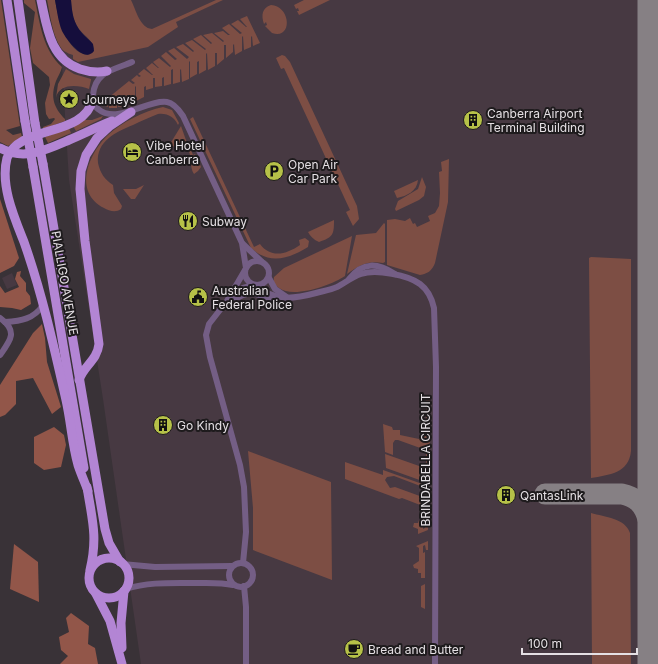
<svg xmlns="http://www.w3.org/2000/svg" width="658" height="664" font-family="Inter,sans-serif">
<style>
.built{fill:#473942}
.green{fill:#7d4e44}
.forest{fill:#925649}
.water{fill:#150e3c}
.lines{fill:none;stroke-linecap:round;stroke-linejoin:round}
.taxiway{stroke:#868084;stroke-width:21}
.minor{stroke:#745e85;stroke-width:6}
.primary{stroke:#b385d4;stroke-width:9}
.primary-bridge{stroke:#b385d4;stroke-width:9}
.labels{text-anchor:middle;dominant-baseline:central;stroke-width:4;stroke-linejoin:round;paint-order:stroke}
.poi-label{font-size:12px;fill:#e5e0e4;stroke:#1e1b1d;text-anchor:start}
.street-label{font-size:12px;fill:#e5e0e4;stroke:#1e1b1d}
</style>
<rect width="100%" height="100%" fill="#393237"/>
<g class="built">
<polygon points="58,0 658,0 658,664 141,664 103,399 69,180"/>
<polygon points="12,273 17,285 7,289 2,278"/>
</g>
<g class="green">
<polygon points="0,0 1,0 20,126 6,130 13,135 21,133 22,137 8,146 0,142"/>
<path d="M24 0H35C40 24 43 50 62 67 61 72 58 76 56 81 50 97 54 108 65 119V121L43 129V127L51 124 55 119 54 118 49 119 46 114 45 103 50 85 49 77 33 63 30 48 35 12 24 3Z"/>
<path d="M47 0H55C58 17 66 53 88 55L94 49C93 39 81 34 77 26 72 18 72 9 71 0H131C136 10 140 28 152 29L216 0H223L176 22 178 27 148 47 78 62 73 59V55C70 54 67 53 64 51 53 41 50 14 47 0Z"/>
<polygon points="304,0 330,0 299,15 297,11 299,11 298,8 296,9 294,5"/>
<path d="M271 5C291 6 293 40 272 33L265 26 267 25 266 22 264 24C261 15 262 8 271 5Z"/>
<polygon points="247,16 260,43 253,46 252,36 251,37 251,47 244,50 243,36 242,37 242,51 235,55 234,44 233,45 233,52 226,58 226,45 224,45 224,59 217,65 217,53 215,53 215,66 208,70 207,53 206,54 206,70 199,74 199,61 197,62 197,74 190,78 190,61 189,62 189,79 182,82 181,69 180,70 180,82 173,84 173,69 171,70 171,84 164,86 164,77 162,78 162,86 155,87 155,78 153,78 153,88 146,90 146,86 144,87 144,97 136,101 136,86 135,87 135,102 127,105 127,96 126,97 126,106 118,107 118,98 117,99 117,108 109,108 109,100 108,101 108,107 100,104 99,101 108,98 129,81 133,84 135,83 131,80 137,75 139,77 141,76 138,74 144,69 152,75 153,75 146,68 152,63 158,68 159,68 153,62 159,58 170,67 171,66 161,56 166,52 175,60 177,59 168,51 174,48 187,59 189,57 176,47 183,44 193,52 194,51 185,43 192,40 205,50 206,49 193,39 201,35 211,44 212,43 203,35 212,33 223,42 224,41 214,33 223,31 228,35 230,35 222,28 229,24 240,34 242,33 231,24 238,20 246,27 247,27 240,19"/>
<polygon points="282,55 285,56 290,62 357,206 359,219 353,226 346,212 350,210 284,68 281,69 276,58"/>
<path d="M66 69 74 74 91 79V80L89 89C78 85 59 83 56 98L58 84Z"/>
<path d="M163 107 172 110 179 123 178 125C174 117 168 113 158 114 150 117 141 121 133 125 116 132 96 141 98 163 100 173 105 180 113 185L114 193 122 206 121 209C116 213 109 211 104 208 73 192 88 154 108 135 122 122 144 111 163 107Z"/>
<polygon points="103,116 101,119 76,131 73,126 82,120 92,120"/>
<path d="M193 117 254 247 260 244C271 259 287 254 300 245L299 240 305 238 309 241 308 247C288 259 270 265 251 248L190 119Z"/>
<polygon points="181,126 187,143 176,148 170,144"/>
<polygon points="69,128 71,133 48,143 45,137"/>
<path d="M188 150H191L193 155 195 154 201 167 198 171 194 174C189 167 193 158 188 150Z"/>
<path d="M449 159 448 202 435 263C432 271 427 274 420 275L387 265V220L395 219 405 221 410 218 413 224 415 223 417 227 430 221 428 216 435 213 439 206 440 193 439 172 442 171 441 162Z"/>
<polygon points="422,177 426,187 424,196 419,200 396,211 395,209 398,201 418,189"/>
<path d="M418 180C417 191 407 196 397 198L394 191Z"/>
<polygon points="144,185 135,199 131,199 123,189 136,189"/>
<path d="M334 220C334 235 333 237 319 242 314 240 310 236 308 232Z"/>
<path d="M384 223 385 224V262L383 263C369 260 359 265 347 274L356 235 376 233Z"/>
<path d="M352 236 345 276C332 285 293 299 279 288 275 285 273 282 274 277L284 268Z"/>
<path d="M591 257 631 259V451C629 473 609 475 591 478L589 258Z"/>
<polygon points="426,396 430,397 430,423 426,424"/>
<polygon points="383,424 392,427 393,430 400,430 400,435 419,439 421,433 430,435 429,474 428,474 429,481 428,483 386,468 385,454 422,467 426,464 426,452 423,449 398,440 395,440 393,443 393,455 385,452"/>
<polygon points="248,451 331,482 332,580 253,550 253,508"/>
<polygon points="345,462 383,475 383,470 428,486 428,487 423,487 394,476 387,477 385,480 390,488 395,487 428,499 428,508 402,498 399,499 345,479"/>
<path d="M591 513C605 517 625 518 630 533L631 664H592Z"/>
<polygon points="419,520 423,520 423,529 425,528 425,520 428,520 428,530 418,534 418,529 413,527 414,523 418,523"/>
<polygon points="428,541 428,550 426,550 425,545 423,546 423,553 425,552 425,578 421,578 421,573 418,573 418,569 414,568 413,565 419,561 419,548 416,546"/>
<polygon points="425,584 425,609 421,607 421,586"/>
</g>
<g class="forest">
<polygon points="0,199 19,258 14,266 0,273"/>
<polygon points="21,271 20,276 26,283 26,291 30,296 31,304 21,310 12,308 0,307 0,286 5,293 19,287 15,279 17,272"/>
<polygon points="42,324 45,338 47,362 61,407 52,414 33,378 16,381 16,404 5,415 0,417 0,385 33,333"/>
<polygon points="54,427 64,435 66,445 61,467 44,470 34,463 34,437"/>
<polygon points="14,544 38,562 39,602 10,589"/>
<polygon points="71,613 89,626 88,644 95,648 98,664 60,664 68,656 61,650 59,637 69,632 66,618"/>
</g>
<path class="water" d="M55 0H71C72 12 73 23 82 33 85 37 90 40 93 44L94 51C84 64 66 39 62 31 58 21 57 10 55 0Z"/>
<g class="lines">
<g class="taxiway">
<path d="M545 494H622C637 497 644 505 648 519"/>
<polyline points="648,664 648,0"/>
</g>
<g class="minor">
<path d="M132 62C114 70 95 71 93 95 93 100 94 106 98 109 117 125 148 99 167 102 174 103 179 110 183 116L242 243 246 268"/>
<polyline points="243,244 261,261"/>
<circle cx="257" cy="273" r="12"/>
<polyline points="269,278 275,289 288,298"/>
<path d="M349 279C363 261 378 263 395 274"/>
<path d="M256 285C274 302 294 299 316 293 323 291 330 290 337 287 345 283 352 277 361 274 376 269 408 275 420 284 428 290 432 299 434 308L436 367 435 664"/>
<polyline points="232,298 243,288 254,285"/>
<path d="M226 306C235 300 244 291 256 294 262 296 267 298 272 299"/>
<path d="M0 318C18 331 11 340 0 355"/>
<path d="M5 322C21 321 34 319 43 305"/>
<circle cx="241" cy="575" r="12"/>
<polyline points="243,563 246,532 244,487 240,465 210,357 206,335 209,324 227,301 245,270"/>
<polyline points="122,564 155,567 232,566"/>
<polyline points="244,586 246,607 246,664"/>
<path d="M125 589C149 582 169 583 193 583 207 583 220 582 233 585"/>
</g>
<g class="primary">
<polyline points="7,0 25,121"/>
<polyline points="18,0 35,123"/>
<path d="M41 0C47 27 50 59 80 69 89 72 98 73 107 71"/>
<path d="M0 148C24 161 46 150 69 140 83 134 97 127 112 121"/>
<polyline points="43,164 105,529 109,543 120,562"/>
<polyline points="33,167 84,468"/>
<path d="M79 380C84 365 97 361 99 344L85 241 80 189 81 171 86 155 97 138 110 126 131 112"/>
<path d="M87 487C92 519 98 537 90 570"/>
<path d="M88 491C85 483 81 474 78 465 72 444 71 422 66 400 54 347 42 293 24 242 14 217 0 185 7 158 20 124 84 138 93 99"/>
<circle cx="109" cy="578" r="20"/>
<polyline points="96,594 110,621 122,664"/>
<polyline points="122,648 121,623 124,591"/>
</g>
<g class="primary-bridge">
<polyline points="25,121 33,167"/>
<polyline points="35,123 43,164"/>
</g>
</g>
<defs>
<g id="sight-disc" transform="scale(1)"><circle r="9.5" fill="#b6c148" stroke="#1e1b1d"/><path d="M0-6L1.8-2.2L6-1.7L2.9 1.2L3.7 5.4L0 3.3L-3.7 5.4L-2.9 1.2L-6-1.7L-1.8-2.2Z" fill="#111"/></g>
<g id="building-disc" transform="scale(1)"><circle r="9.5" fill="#b6c148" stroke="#1e1b1d"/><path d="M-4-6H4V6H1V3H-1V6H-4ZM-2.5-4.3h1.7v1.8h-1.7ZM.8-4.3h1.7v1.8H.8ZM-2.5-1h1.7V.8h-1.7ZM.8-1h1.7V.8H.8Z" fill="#111"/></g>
<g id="hotel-disc" transform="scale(1)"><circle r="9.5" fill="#b6c148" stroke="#1e1b1d"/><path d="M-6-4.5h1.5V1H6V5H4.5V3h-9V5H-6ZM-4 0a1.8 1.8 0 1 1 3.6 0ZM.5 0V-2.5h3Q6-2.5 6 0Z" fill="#111"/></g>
<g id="parking-disc" transform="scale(1)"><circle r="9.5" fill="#b6c148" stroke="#1e1b1d"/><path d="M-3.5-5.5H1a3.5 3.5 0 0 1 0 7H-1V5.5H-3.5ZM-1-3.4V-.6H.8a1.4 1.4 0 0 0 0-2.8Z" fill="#111"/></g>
<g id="restaurant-disc" transform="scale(1)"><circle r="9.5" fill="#b6c148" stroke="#1e1b1d"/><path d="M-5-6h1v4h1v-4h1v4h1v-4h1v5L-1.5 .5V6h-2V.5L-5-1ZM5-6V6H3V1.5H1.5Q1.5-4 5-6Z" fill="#111"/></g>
<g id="civic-disc" transform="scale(1)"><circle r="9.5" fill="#b6c148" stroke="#1e1b1d"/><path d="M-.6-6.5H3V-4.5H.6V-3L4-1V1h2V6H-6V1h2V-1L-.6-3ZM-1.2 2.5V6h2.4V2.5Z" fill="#111"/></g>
<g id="cafe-disc" transform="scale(1)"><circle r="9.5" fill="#b6c148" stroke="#1e1b1d"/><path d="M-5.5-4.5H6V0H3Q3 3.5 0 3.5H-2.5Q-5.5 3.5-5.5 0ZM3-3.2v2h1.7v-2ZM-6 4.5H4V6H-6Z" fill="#111"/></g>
</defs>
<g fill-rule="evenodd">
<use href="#sight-disc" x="69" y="99"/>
<use href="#building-disc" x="473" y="120"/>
<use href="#hotel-disc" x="132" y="152"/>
<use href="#parking-disc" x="274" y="171"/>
<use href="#restaurant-disc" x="188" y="221"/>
<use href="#civic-disc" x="198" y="297"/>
<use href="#building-disc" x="163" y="425"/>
<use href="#building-disc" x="506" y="495"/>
<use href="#cafe-disc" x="354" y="649"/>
</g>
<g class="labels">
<g class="poi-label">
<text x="83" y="99">Journeys</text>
<text x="487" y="113">Canberra Airport<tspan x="487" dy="14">Terminal Building</tspan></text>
<text x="146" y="145">Vibe Hotel<tspan x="146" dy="14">Canberra</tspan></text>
<text x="288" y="164">Open Air<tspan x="288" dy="14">Car Park</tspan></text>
<text x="202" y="221">Subway</text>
<text x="212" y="290">Australian<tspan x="212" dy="14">Federal Police</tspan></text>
<text x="177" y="425">Go Kindy</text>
<text x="520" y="495">QantasLink</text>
<text x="368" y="649">Bread and Butter</text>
</g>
<g class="street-label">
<text transform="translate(65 283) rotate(80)">PIALLIGO AVENUE</text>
<text transform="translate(425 460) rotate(-90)">BRINDABELLA CIRCUIT</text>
</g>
</g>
<path d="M522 648v6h115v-6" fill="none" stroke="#e5e0e4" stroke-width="2"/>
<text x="528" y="648" font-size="12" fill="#e5e0e4" stroke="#1e1b1d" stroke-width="3" paint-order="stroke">100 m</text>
</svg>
